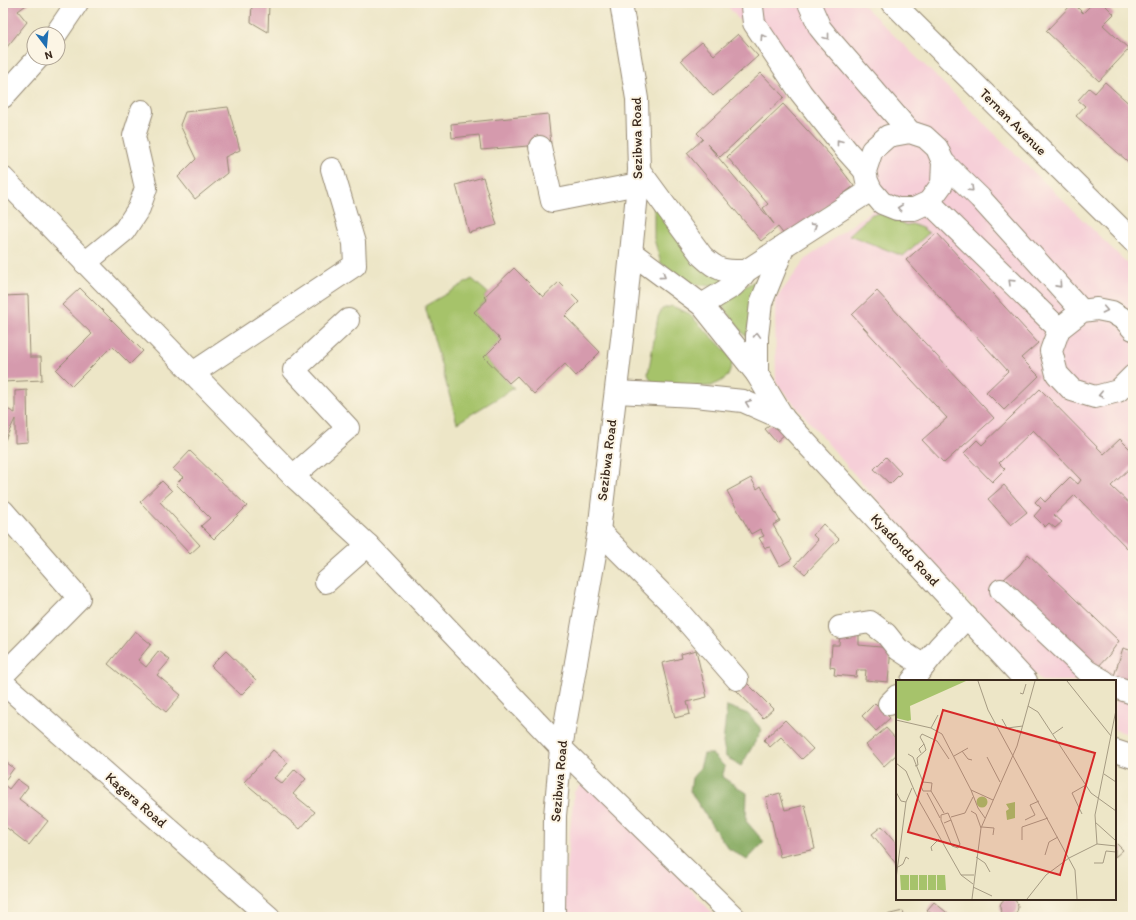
<svg xmlns="http://www.w3.org/2000/svg" width="1136" height="920" font-family="Itim,sans-serif">
<style>
.built{fill:#f6cfd8}
.green{fill:#a6c36b;stroke:#707644}
.forest{fill:#84a95f;stroke:#606a3e}
.building{fill:#d59aad}
.lines{fill:none;stroke-linecap:round;stroke-linejoin:round}
.minor-casing{stroke:#948872;stroke-width:24}
.minor{stroke:#fff;stroke-width:22}
.oneway{stroke:#a79f9a}
.labels{text-anchor:middle;dominant-baseline:central;stroke-width:4;stroke-linejoin:round;paint-order:stroke}
.street-label{font-size:14px;fill:#3b2a1e;stroke:#fcf5e5}
.inset-road{fill:none;stroke:#a69b83;stroke-width:1}
.view{fill:#d62828;fill-opacity:0.15;stroke:#d62828;stroke-width:2}
.inset-edge{fill:none;stroke:#3b2a1e;stroke-width:2}
</style>
<rect width="100%" height="100%" fill="#fcf5e5"/>
<filter id="ink" filterUnits="userSpaceOnUse"><feTurbulence type="fractalNoise" baseFrequency=".025" numOctaves="2"/><feDisplacementMap in="SourceGraphic" scale="8" xChannelSelector="R" yChannelSelector="G"/><feConvolveMatrix kernelMatrix="1 2 1 2 8 2 1 2 1" color-interpolation-filters="sRGB"/></filter>
<filter id="wash" filterUnits="userSpaceOnUse"><feTurbulence type="fractalNoise" baseFrequency=".012" numOctaves="4" result="noise"/><feDisplacementMap in="SourceGraphic" scale="16" xChannelSelector="R" yChannelSelector="G"/><feGaussianBlur stdDeviation="0.9" result="paint"/><feColorMatrix in="noise" values="0 0 0 0 0 0 0 0 0 0 0 0 0 0 0 0 0 1.4 0 .05"/><feComposite in="paint" operator="in"/></filter>
<g filter="url(#wash)">
<rect width="100%" height="100%" fill="#ede6c7"/>
<g class="built">
<polygon points="725,3 861,3 1133,269 1133,735 1115,730 1115,681 1041,681 873,496 776,383 775,300 806,259 875,208 863,168"/>
<polygon points="589,783 612,803 716,917 563,917 563,897 574,792 580,786"/>
</g>
<g class="green">
<polygon points="654,205 735,279 719,287 689,284 661,263 654,239"/>
<polygon points="884,213 906,225 912,224 922,228 929,233 903,256 849,235 872,214"/>
<polygon points="769,272 754,304 746,337 719,301 743,288"/>
<polygon points="472,279 488,293 484,297 487,300 474,312 501,340 484,357 514,388 457,423 425,306"/>
<polygon points="672,306 688,313 728,353 733,361 728,376 720,382 711,386 661,388 652,383 648,374 658,317 662,309"/>
</g>
<g class="forest">
<polygon points="727,706 748,714 762,730 741,766 726,757 723,743"/>
<polygon points="704,754 712,754 725,767 722,777 747,793 746,821 764,842 747,860 728,848 713,827 690,791 692,778 700,768"/>
</g>
<g id="blocks">
<g class="building">
<polygon points="3,3 29,3 18,11 27,22 3,52"/>
<polygon points="252,3 269,3 268,32 251,22"/>
<polygon points="1073,3 1083,13 1093,3 1103,3 1114,14 1103,25 1129,49 1099,81 1046,31"/>
<polygon points="738,34 758,56 713,96 681,60 702,42 714,55"/>
<polygon points="761,73 784,97 720,157 707,144 774,224 763,208 768,204 727,157 783,104 831,156 854,186 786,237 778,227 761,241 687,153 703,139 697,133"/>
<polygon points="1105,82 1133,107 1133,166 1076,116 1085,106 1078,100 1089,88 1095,93"/>
<polygon points="228,107 240,150 225,157 227,173 195,199 178,177 196,159 180,125 185,112"/>
<polygon points="548,114 551,144 481,150 479,135 452,138 451,124"/>
<polygon points="483,177 497,225 469,233 456,185"/>
<polygon points="937,233 1038,343 1021,358 1039,376 1004,410 986,392 1008,371 906,260"/>
<polygon points="514,268 543,297 559,282 579,302 565,316 600,352 576,376 565,364 534,394 517,376 509,383 484,357 501,340 474,312 487,300 484,297"/>
<polygon points="80,288 143,351 130,364 112,346 72,386 56,370 92,334 62,305"/>
<polygon points="877,291 994,418 944,463 922,440 947,418 852,315"/>
<polygon points="28,295 30,357 41,357 42,380 3,382 3,296"/>
<polygon points="1040,389 1104,454 1120,439 1133,452 1133,465 1111,486 1133,507 1133,554 1075,495 1054,515 1062,522 1055,528 1049,523 1045,527 1034,516 1041,508 1035,502 1040,497 1045,502 1070,477 1078,484 1081,480 1033,430 999,463 1005,469 992,482 964,453 977,440 982,445"/>
<polygon points="27,390 28,442 15,443 15,419 5,440 3,439 3,407 15,413 15,391"/>
<polygon points="775,422 785,434 776,442 765,429"/>
<polygon points="190,451 247,506 214,539 201,526 210,518 176,484 183,477 173,469"/>
<polygon points="886,457 901,473 890,484 874,469"/>
<polygon points="751,478 757,489 761,486 780,521 773,525 792,559 780,566 770,547 765,548 759,538 764,536 760,529 751,534 727,491"/>
<polygon points="162,481 172,491 160,502 200,545 190,554 140,502"/>
<polygon points="1004,485 1027,512 1011,525 988,499"/>
<polygon points="823,524 839,539 805,574 795,565 818,540 813,535"/>
<polygon points="1028,554 1119,641 1109,655 1097,668 1004,579 1019,566"/>
<polygon points="135,631 151,644 138,660 146,667 159,651 170,660 157,675 181,695 166,712 108,664"/>
<polygon points="840,632 859,634 859,645 891,648 888,682 865,680 866,670 857,670 856,677 834,675 835,668 830,667 832,645 839,645"/>
<polygon points="1123,648 1133,651 1133,685 1113,679"/>
<polygon points="696,650 707,697 687,702 690,714 675,718 662,663 682,658 681,654"/>
<polygon points="226,651 256,680 241,695 211,666"/>
<polygon points="744,680 773,709 763,718 735,689"/>
<polygon points="875,703 890,718 876,731 862,716"/>
<polygon points="785,720 813,749 802,759 781,737 770,747 764,740"/>
<polygon points="886,728 897,740 897,754 884,766 866,745"/>
<polygon points="273,750 288,763 274,778 282,784 295,769 306,779 293,794 315,812 300,829 244,782"/>
<polygon points="3,760 14,768 3,783"/>
<polygon points="17,779 28,787 19,799 48,821 29,845 3,825 3,784 9,789"/>
<polygon points="780,793 785,810 805,805 815,849 780,857 766,797"/>
<polygon points="882,826 897,844 897,865 872,834"/>
<polygon points="1115,842 1123,850 1115,857"/>
<circle cx="1009" cy="907" r="9"/>
<polygon points="934,902 952,917 935,917 927,910"/>
<polygon points="903,911 905,917 882,917 882,916"/>
</g>
</g>
</g>
<g filter="url(#ink)">
<use href="#blocks" fill-opacity="0" stroke="#948872" stroke-width="1"/>
<g class="lines">
<g class="minor-casing">
<g id="minor">
<polyline points="753,3 752,7 754,23 801,93 847,151 865,171"/>
<polyline points="809,3 820,28 828,38 910,132 925,137 937,148 943,162 942,184 929,202 914,209 897,209 882,203 871,190 867,181 865,171 872,150 888,136 910,132"/>
<polyline points="893,3 1133,241"/>
<polyline points="56,34 77,3"/>
<polyline points="3,97 38,58"/>
<polyline points="540,147 552,201 638,184"/>
<polyline points="943,162 980,198 1082,311"/>
<path d="M639 170 702 256C719 272 724 271 746 271"/>
<polyline points="3,178 293,476 368,545 561,748 734,917"/>
<polyline points="929,202 1059,329"/>
<polyline points="632,253 702,305 757,374 784,419 1026,681"/>
<polyline points="85,263 124,231 139,208 146,188 134,136 142,111"/>
<polyline points="702,305 733,286 740,279 746,271 784,246"/>
<polyline points="1133,329 1125,320 1112,312 1097,309 1082,311 1059,329 1051,351 1057,374 1072,390 1095,397 1118,391 1133,376"/>
<polyline points="193,373 355,265 354,243 332,169"/>
<polyline points="757,374 757,336 761,303 784,246 871,190"/>
<polyline points="616,392 695,396 743,401 784,419"/>
<polyline points="293,476 348,428 294,370 348,320"/>
<polyline points="3,511 79,598 3,675"/>
<polyline points="599,531 672,604 737,679"/>
<polyline points="326,582 368,545"/>
<polyline points="1001,590 1087,671 1104,681"/>
<polyline points="840,627 870,622 886,634 898,649 924,666"/>
<polyline points="912,681 939,647 967,617"/>
<polyline points="3,683 269,917"/>
<polyline points="1115,687 1133,693"/>
<polyline points="889,704 897,696"/>
<polyline points="1115,751 1133,757"/>
<polyline points="554,917 555,816 561,748 599,531 624,322 638,184 639,170 637,99 621,3"/>
</g>
</g>
<use href="#minor" class="minor"/>
</g>
<defs><path id="oneway-chevron" d="M-2-3.5L2.5 0L-2 3.5" fill="none" stroke-width="1.6" stroke-linecap="round" stroke-linejoin="round"/></defs>
<g class="oneway">
<use href="#oneway-chevron" transform="translate(763 37) rotate(-124)"/>
<use href="#oneway-chevron" transform="translate(827 37) rotate(52)"/>
<use href="#oneway-chevron" transform="translate(839 142) rotate(-128)"/>
<use href="#oneway-chevron" transform="translate(971 189) rotate(44)"/>
<use href="#oneway-chevron" transform="translate(900 208) rotate(-173)"/>
<use href="#oneway-chevron" transform="translate(814 226) rotate(-33)"/>
<use href="#oneway-chevron" transform="translate(663 276) rotate(36)"/>
<use href="#oneway-chevron" transform="translate(1011 282) rotate(-136)"/>
<use href="#oneway-chevron" transform="translate(1059 285) rotate(48)"/>
<use href="#oneway-chevron" transform="translate(1105 310) rotate(12)"/>
<use href="#oneway-chevron" transform="translate(757 335) rotate(-88)"/>
<use href="#oneway-chevron" transform="translate(1101 395) rotate(167)"/>
<use href="#oneway-chevron" transform="translate(748 403) rotate(-159)"/>
</g>
</g>
<g class="labels">
<g class="street-label">
<text transform="translate(1013 122) rotate(45)">Ternan Avenue</text>
<text transform="translate(637 138) rotate(-91)">Sezibwa Road</text>
<text transform="translate(607 460) rotate(-83)">Sezibwa Road</text>
<text transform="translate(905 550) rotate(47)">Kyadondo Road</text>
<text transform="translate(559 781) rotate(-85)">Sezibwa Road</text>
<text transform="translate(136 800) rotate(41)">Kagera Road</text>
</g>
</g>
<g transform="translate(896 680)">
<rect width="220" height="220" fill="#ede6c7"/>
<path d="M0 1H70L14 26 15 40 12 41 0 38ZM80.5 122a5.5 5.5 0 1 1 11 0a5.5 5.5 0 1 1-11 0ZM119 122V138L111 140 110 131 113 129 110 124ZM4 195H13V210H5ZM14 195H22V210H14ZM23 195H31V210H23ZM32 195H40V210H32ZM41 195H49L50 210H41Z" fill="#a6c36b"/>
<path class="inset-road" d="M82 1 92 30 179 190 181 219M171 1 215 56M124 13 127 14 130 4M132 26 142 32 195 113 220 131M106 39 111 48 127 46M0 40 35 48 46 54 75 110 82 128 89 138M35 48 42 35M157 54 167 47M28 64 24 57 26 54 41 61 53 79M66 71 72 79 76 80M12 74 17 77 27 102M58 76 72 68M91 77 104 102M0 83 10 91 22 119 65 195 77 204M19 86 22 85 21 78 30 70 28 64 23 69 25 73M208 94 220 102M75 110 97 120M35 111H27L25 106 27 102 36 103 35 111 48 133M0 112 5 121 10 122M31 113 44 138M75 131 80 134 85 148M186 134 176 113 190 105M55 137 69 133 77 117M129 140 139 135 134 125 143 121M199 142 219 160M48 143 55 140 52 133 45 135V140L56 166 62 168 64 164 55 140M86 147 98 148 97 155M126 160V147L152 138M201 164 199 135 220 30M36 171 35 167 43 159M149 175 153 162 162 157M80 177 89 183 94 192M198 183H207L210 171 220 172M2 187 7 184 10 177 13 179M65 195H78M0 199 10 122 16 108M77 207 96 216M76 219 85 148 121 66 139 1M131 219 150 195 173 178 201 164 220 166"/>
<path class="view" d="M47 30 199 73 164 195 12 152Z"/>
<rect width="220" height="220" class="inset-edge"/>
</g>
<rect width="1136" height="920" fill="none" stroke="#fcf5e5" stroke-width="16"/>
<g transform="translate(46 46) rotate(164)"><circle r="19" fill="#fcf5e5" stroke="#afa495"/>
<path d="M0-3L7 15L0 10L-7 15Z" fill="#1f6fb2"/>
<text y="-6" font-size="11" font-weight="bold" text-anchor="middle" fill="#3b2a1e">N</text>
</g>
</svg>
